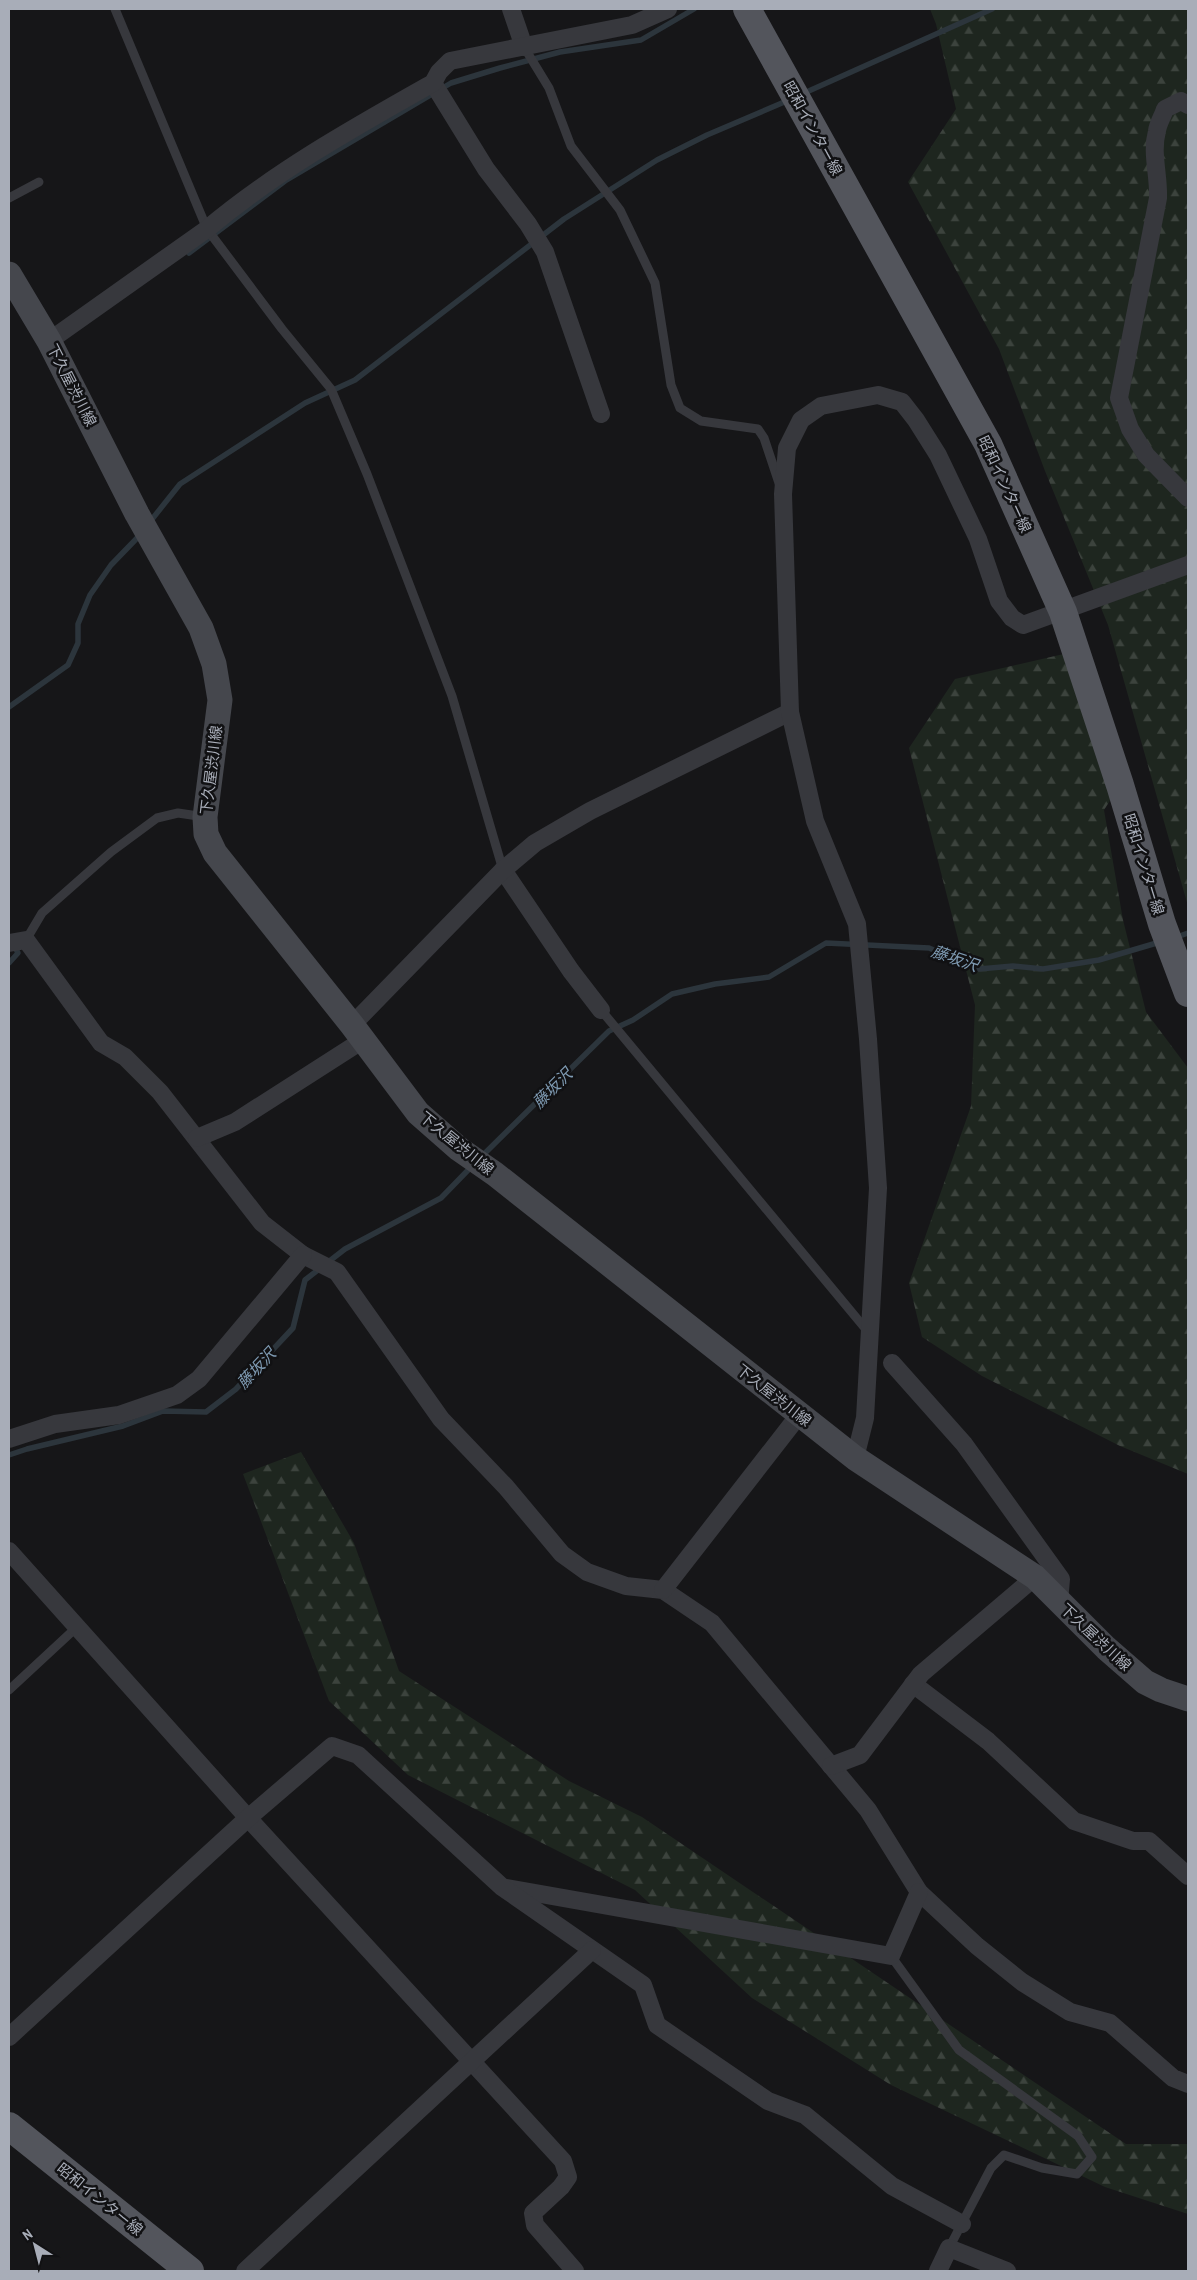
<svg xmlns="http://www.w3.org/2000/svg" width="1197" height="2280" font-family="'Archivo Narrow','Noto Sans JP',sans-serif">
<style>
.forest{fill:url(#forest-firs)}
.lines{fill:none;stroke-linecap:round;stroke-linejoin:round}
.stream{stroke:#2c353c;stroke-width:5.5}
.lane{stroke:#37383d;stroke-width:9}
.street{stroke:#37383d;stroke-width:18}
.secondary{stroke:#45474d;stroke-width:25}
.primary{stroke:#53555c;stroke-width:28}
.labels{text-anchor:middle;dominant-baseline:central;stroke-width:5;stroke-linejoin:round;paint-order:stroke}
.street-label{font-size:15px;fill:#a8adb8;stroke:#111113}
.water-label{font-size:16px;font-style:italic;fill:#7f9bb3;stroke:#111113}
</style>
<defs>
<pattern id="forest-firs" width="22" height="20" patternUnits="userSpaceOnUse" patternTransform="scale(1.25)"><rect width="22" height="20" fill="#1e261f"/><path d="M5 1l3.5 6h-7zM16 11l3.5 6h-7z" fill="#3c433d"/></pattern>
</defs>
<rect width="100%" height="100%" fill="#161618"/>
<g class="forest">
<polygon points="930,9 1188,9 1188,906 1108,625 1045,471 999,349 908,182 956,109 936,24"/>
<polygon points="1068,653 1120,785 1104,810 1123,920 1146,1012 1188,1068 1188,1474 1120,1446 982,1376 922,1337 909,1283 971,1106 975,1005 909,748 955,679"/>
<polygon points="301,1452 354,1543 399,1671 569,1781 642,1817 1126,2144 1188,2144 1188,2214 1105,2187 891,2085 752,1998 635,1890 408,1775 329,1701 243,1474"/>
</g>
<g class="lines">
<g class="stream">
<polyline points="802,94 992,9"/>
<polyline points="189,253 285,181 451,83 500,68 560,52 641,40 694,9"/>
<polyline points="149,523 180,484 305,403 355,380 564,219 657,160 707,135 789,100"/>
<polyline points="9,707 68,665 78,643 78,624 90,595 111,565 140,535"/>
<polyline points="1174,938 1188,933"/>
<polyline points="9,963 18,953 14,945"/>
<polyline points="480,1158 609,1031 633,1020 672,994 715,984 769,977 826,943 929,948 979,969 1013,966 1043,969 1099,960 1160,942"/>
<polyline points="9,1455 27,1449 123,1426 163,1411 206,1412 236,1389 293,1328 305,1280 345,1249 441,1198 472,1166"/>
</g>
<g class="lane">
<polyline points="115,9 207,229 282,329 331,389 367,474 452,696 503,870"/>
<polyline points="524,47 549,88 571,146 620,210 655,283 671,385 680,408 701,421 758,429 764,438 779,483"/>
<polyline points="9,198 39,182"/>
<polyline points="26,940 42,913 111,852 157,818 178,813 205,817"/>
<polyline points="601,1010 869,1333"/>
<polyline points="9,1690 78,1626"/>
<polyline points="891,1956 959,2050 1078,2136 1092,2157 1077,2174 1042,2168 1004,2155 991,2168 949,2248"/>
</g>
<g class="street">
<polyline points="511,9 524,47"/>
<polyline points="433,83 486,169 528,224 545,252 601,414"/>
<path d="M1188 105 1181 101 1165 109C1163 116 1158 123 1157 131 1151 153 1159 175 1158 198L1119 398 1130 429 1146 455 1188 498"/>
<path d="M49 341 207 229C276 171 355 127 433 83L439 72 450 61 632 25 668 9"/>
<polyline points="503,870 571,971 601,1010"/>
<polyline points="9,943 26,940 101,1043 125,1057 160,1092 262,1223 303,1255 337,1272 441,1419 506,1487 562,1554 587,1572 626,1586 663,1590 712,1623 868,1810 919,1892 977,1946 1022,1982 1070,2012 1110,2023 1173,2078 1188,2084"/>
<polyline points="352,1025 503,870 535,843 590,811 790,712"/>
<polyline points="197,1138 235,1122 363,1040"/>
<polyline points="892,1363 964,1444 1061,1579 1059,1602"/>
<polyline points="9,1439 55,1424 119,1415 177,1395 199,1379 303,1255"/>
<polyline points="855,1458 865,1418 878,1188 868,1039 857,924 815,821 790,712 783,494 787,448 801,420 821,406 878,395 902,402 916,420 938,455 978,539 999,601 1012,618 1023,625 1188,565"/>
<polyline points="9,1551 248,1818 563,2161 568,2177 561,2187 533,2213 535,2225 575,2271"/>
<polyline points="663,1590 799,1415"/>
<polyline points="913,1684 988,1741 1074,1821 1133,1841 1149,1841 1188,1876"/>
<polyline points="831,1766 860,1755 921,1674 1035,1577"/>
<polyline points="507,1888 891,1956 919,1892"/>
<polyline points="9,2037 248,1818 332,1746 358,1755 502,1887 643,1985 657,2025 768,2101 805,2115 892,2186 962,2224"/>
<polyline points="245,2271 592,1950"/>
<polyline points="938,2271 949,2248 1007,2271"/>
</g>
<polyline class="secondary" points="9,274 49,341 137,514 201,628 214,664 220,700 205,817 206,834 215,853 352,1025 418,1113 459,1149 495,1174 855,1458 1035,1577 1106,1648 1145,1682 1161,1690 1188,1699"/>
<g class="primary">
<polyline points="747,9 988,444 1063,612 1120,785 1162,924 1188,993"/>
<polyline points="9,2126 190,2271"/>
</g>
</g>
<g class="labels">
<g class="street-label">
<text transform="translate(813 128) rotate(61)">昭和インター線</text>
<text transform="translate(72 385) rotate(63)">下久屋渋川線</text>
<text transform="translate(1005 484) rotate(65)">昭和インター線</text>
<text transform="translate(211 770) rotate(-83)">下久屋渋川線</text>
<text transform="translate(1144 864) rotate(73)">昭和インター線</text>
<text transform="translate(457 1143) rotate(39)">下久屋渋川線</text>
<text transform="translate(774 1395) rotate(38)">下久屋渋川線</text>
<text transform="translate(1096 1637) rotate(43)">下久屋渋川線</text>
<text transform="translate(100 2199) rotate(39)">昭和インター線</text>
</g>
<g class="water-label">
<text transform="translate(955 958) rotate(19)">藤坂沢</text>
<text transform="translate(552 1088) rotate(-45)">藤坂沢</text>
<text transform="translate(256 1368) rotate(-47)">藤坂沢</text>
</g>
</g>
<rect width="1197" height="2280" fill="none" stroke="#a8adb8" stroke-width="20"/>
<g transform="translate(35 2245) rotate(324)" stroke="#111113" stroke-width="4" paint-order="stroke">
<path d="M0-4L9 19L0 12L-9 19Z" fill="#a8adb8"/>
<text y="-8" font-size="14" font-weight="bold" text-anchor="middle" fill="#a8adb8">N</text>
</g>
</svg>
